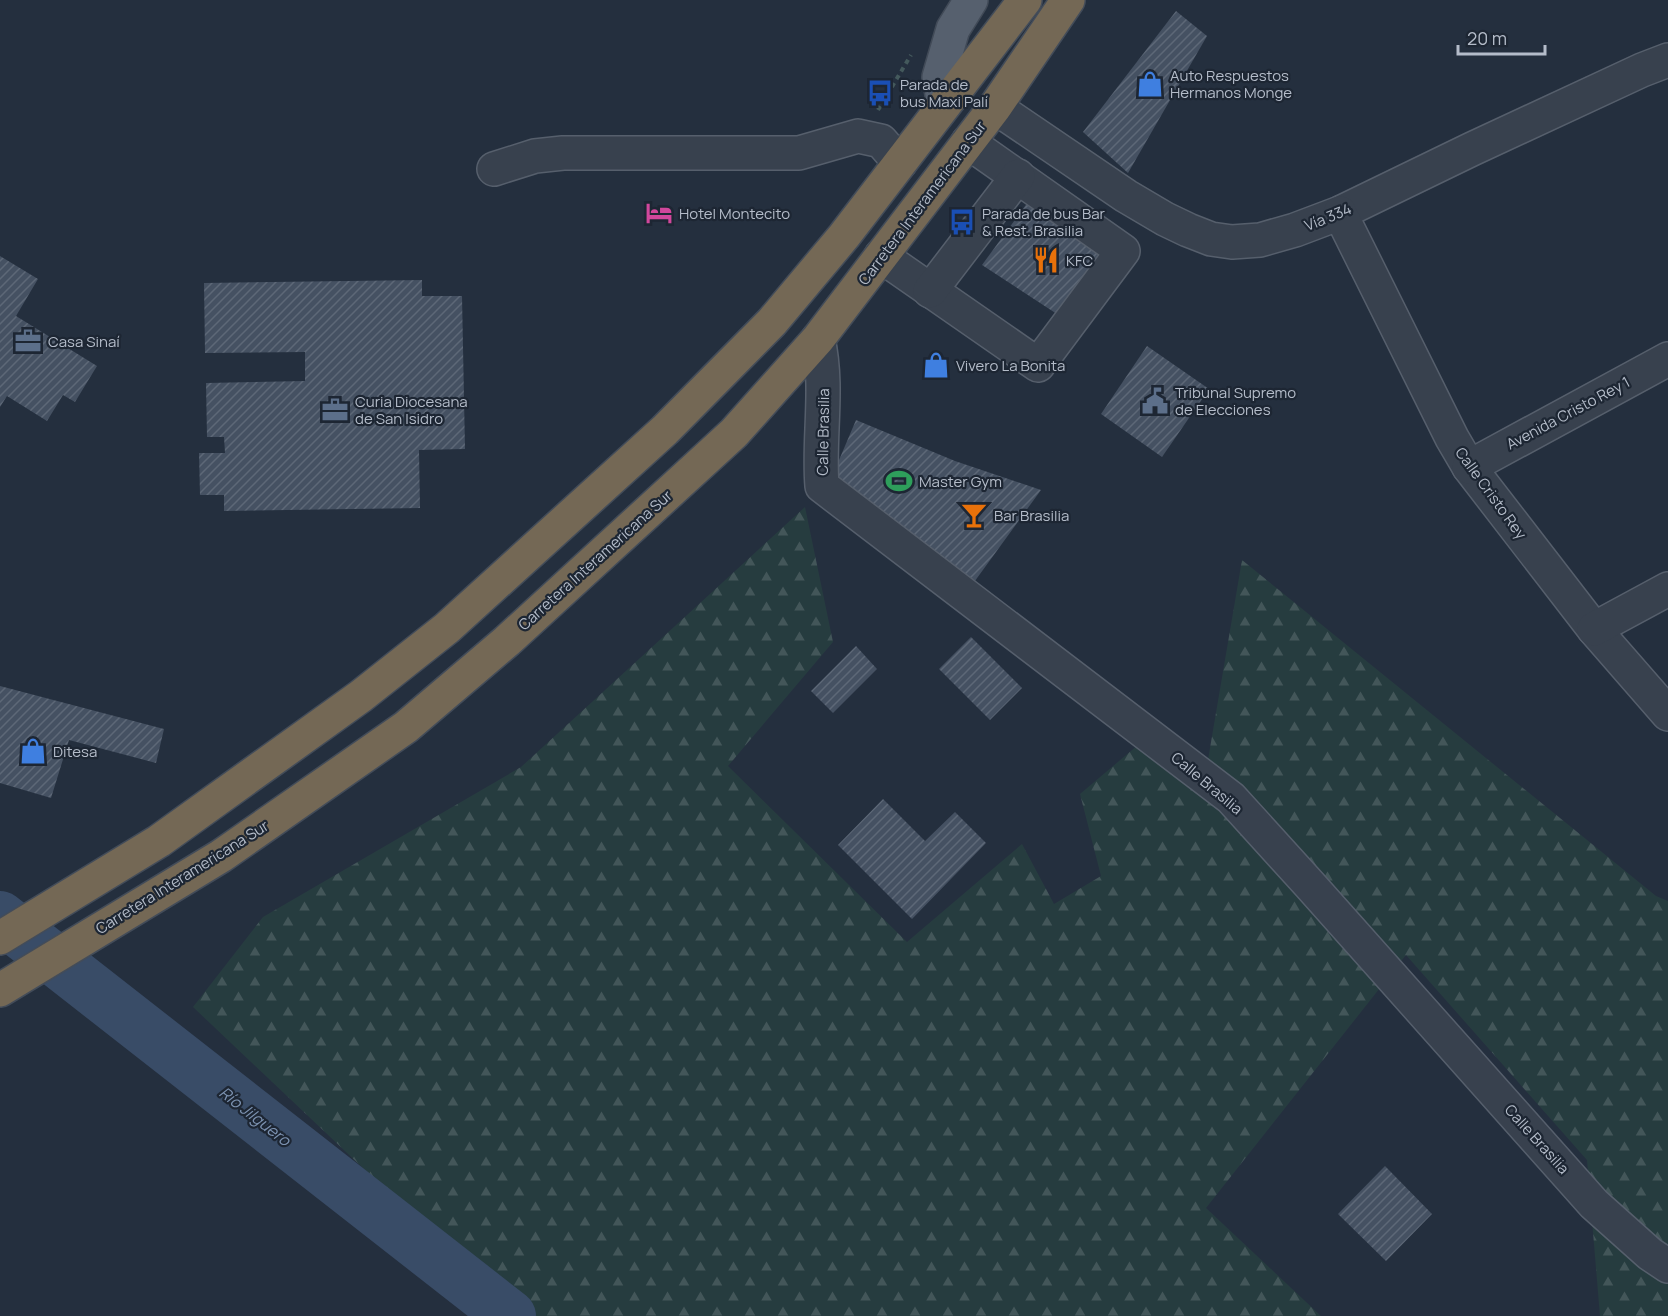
<svg xmlns="http://www.w3.org/2000/svg" width="1668" height="1316" font-family="Manrope,sans-serif">
<style>
.forest{fill:url(#forest-firs)}
.lines{fill:none;stroke-linecap:round;stroke-linejoin:round}
.river{stroke:#394c67;stroke-width:52}
.building{fill:url(#building-hatch)}
.minor-casing{stroke:#565f6c;stroke-width:36}
.major-casing{stroke:#414a57;stroke-width:36}
.highway-casing{stroke:#434c59;stroke-width:36}
.path{stroke:#44595c;stroke-width:4;stroke-dasharray:4.5 4.5;stroke-linecap:butt}
.minor{stroke:#38414e;stroke-width:33}
.major{stroke:#56606e;stroke-width:33}
.highway{stroke:#746855;stroke-width:33}
.labels{text-anchor:middle;dominant-baseline:central;stroke-width:4.5;stroke-linejoin:round;paint-order:stroke}
.poi-label{font-size:15px;fill:#b4bcc9;stroke:#1d2633;text-anchor:start}
.street-label{font-size:15px;fill:#b4bcc9;stroke:#1d2633}
.water-label{font-size:16px;font-style:italic;fill:#7c92b1;stroke:#1d2633}
</style>
<defs>
<pattern id="forest-firs" width="22" height="20" patternUnits="userSpaceOnUse" patternTransform="scale(1.5)"><rect width="22" height="20" fill="#263c3f"/><path d="M5 1l3.5 6h-7zM16 11l3.5 6h-7z" fill="#435659"/></pattern>
<pattern id="building-hatch" width="6" height="6" patternUnits="userSpaceOnUse" patternTransform="scale(1.5)"><rect width="6" height="6" fill="#455162"/><path d="M-1 1l2-2M0 6l6-6M5 7l2-2" fill="none" stroke="#5d6877"/></pattern>
</defs>
<rect width="100%" height="100%" fill="#242f3e"/>
<polygon class="forest" points="805,507 833,642 728,766 907,942 1022,844 1054,904 1101,876 1080,794 1138,745 1202,795 1242,560 1656,896 1668,901 1668,1316 1600,1316 1587,1160 1406,955 1206,1208 1321,1316 519,1316 193,1007 263,917 521,767"/>
<g class="lines">
<polyline class="river" points="0,917 510,1316"/>
</g>
<g class="building">
<polygon points="1176,11 1207,36 1128,173 1083,132"/>
<polygon points="1028,202 1111,256 1063,318 982,265"/>
<polygon points="0,256 38,279 16,316 97,366 75,402 63,395 47,421 7,396 0,407"/>
<polygon points="422,280 422,296 462,296 465,449 419,450 420,508 224,511 224,495 200,495 199,453 225,453 224,437 207,437 206,383 305,381 305,352 205,353 204,283"/>
<polygon points="1147,346 1209,389 1162,457 1101,414"/>
<polygon points="856,420 955,461 1041,490 972,585 831,479"/>
<polygon points="971,637 1022,688 990,720 939,669"/>
<polygon points="856,646 877,669 833,713 811,691"/>
<polygon points="0,686 164,729 156,763 69,740 51,798 0,783"/>
<polygon points="883,799 925,841 955,812 986,843 912,919 838,845"/>
<polygon points="1385,1166 1432,1214 1386,1261 1338,1214"/>
</g>
<g class="lines">
<g class="minor-casing">
<g id="minor">
<polyline points="995,107 1126,196 1165,219 1188,230 1211,239 1232,242 1260,240 1295,230 1340,213 1472,149 1642,70 1668,60"/>
<polyline points="494,169 535,156 563,153 799,153 858,136 881,141 900,163"/>
<polyline points="1340,213 1452,438 1469,467 1594,629 1668,714"/>
<polyline points="881,256 1038,365 1123,251 968,142"/>
<polyline points="930,291 1018,176"/>
<path d="M818 339C829 388 818 438 822 486L1231 798 1310 885 1594 1204 1650 1254 1668 1266"/>
<polyline points="1469,467 1668,359"/>
<polyline points="1594,629 1668,589"/>
</g>
</g>
<g class="major-casing">
<polyline id="major" points="944,105 939,77 953,29 971,0"/>
</g>
<g class="highway-casing">
<g id="highway">
<polyline points="0,938 159,841 361,696 447,628 665,430 772,322 844,236 1025,0"/>
<polyline points="0,990 221,856 406,727 507,641 734,433 818,339 995,107 1068,0"/>
</g>
</g>
<polyline class="path" points="878,110 911,55"/>
<use href="#minor" class="minor"/>
<use href="#major" class="major"/>
<use href="#highway" class="highway"/>
</g>
<defs>
<g id="shop-bare" transform="scale(2.07)"><path d="M-5-2.5h2.3a2.7 3.5 0 0 1 5.4 0H5L5.5 6h-11ZM-1.5-2.5h3a1.5 2.3 0 0 0-3 0Z" fill="#3f7fe0" stroke="#1d2633" stroke-width="2.5" paint-order="stroke"/></g>
<g id="bus-bare" transform="scale(2.07)"><path d="M-5-6H5V4H4V6H2V4H-2V6H-4V4H-5ZM-3.5-4V0h7V-4ZM-3.5 1.2v1.5H-2V1.2ZM2 1.2v1.5H3.5V1.2Z" fill="#1a4fb4" stroke="#1d2633" stroke-width="2.5" paint-order="stroke"/></g>
<g id="hotel-bare" transform="scale(2.07)"><path d="M-6-4.5h1.5V1H6V5H4.5V3h-9V5H-6ZM-4 0a1.8 1.8 0 1 1 3.6 0ZM.5 0V-2.5h3Q6-2.5 6 0Z" fill="#d1479c" stroke="#1d2633" stroke-width="2.5" paint-order="stroke"/></g>
<g id="restaurant-bare" transform="scale(2.07)"><path d="M-5-6h1v4h1v-4h1v4h1v-4h1v5L-1.5 .5V6h-2V.5L-5-1ZM5-6V6H3V1.5H1.5Q1.5-4 5-6Z" fill="#e8710a" stroke="#1d2633" stroke-width="2.5" paint-order="stroke"/></g>
<g id="office-bare" transform="scale(2.07)"><path d="M-6-3h4V-5.5h4V-3h4V5H-6ZM-1-4.5V-3h2v-1.5ZM-6 0V1H6V0Z" fill="#5c6f8a" stroke="#1d2633" stroke-width="2.5" paint-order="stroke"/></g>
<g id="civic-bare" transform="scale(2.07)"><path d="M-.6-6.5H3V-4.5H.6V-3L4-1V1h2V6H-6V1h2V-1L-.6-3ZM-1.2 2.5V6h2.4V2.5Z" fill="#5c6f8a" stroke="#1d2633" stroke-width="2.5" paint-order="stroke"/></g>
<g id="stadium-bare" transform="scale(2.07)"><path d="M0-5a6.5 5 0 1 0 0 10a6.5 5 0 1 0 0-10ZM-3.5-1.8h7v3.6h-7Z" fill="#2e9e5b" stroke="#1d2633" stroke-width="2.5" paint-order="stroke"/></g>
<g id="bar-bare" transform="scale(2.07)"><path d="M-6-5H6L.8 .8V4.5H3.5V6h-7V4.5H-.8V.8Z" fill="#e8710a" stroke="#1d2633" stroke-width="2.5" paint-order="stroke"/></g>
</defs>
<g fill-rule="evenodd">
<use href="#shop-bare" x="1150" y="84"/>
<use href="#bus-bare" x="880" y="93"/>
<use href="#hotel-bare" x="659" y="213"/>
<use href="#bus-bare" x="962" y="222"/>
<use href="#restaurant-bare" x="1046" y="260"/>
<use href="#office-bare" x="28" y="341"/>
<use href="#shop-bare" x="936" y="365"/>
<use href="#civic-bare" x="1155" y="401"/>
<use href="#office-bare" x="335" y="410"/>
<use href="#stadium-bare" x="899" y="481"/>
<use href="#bar-bare" x="974" y="515"/>
<use href="#shop-bare" x="33" y="751"/>
</g>
<g class="labels">
<g class="poi-label">
<text x="1170" y="75">Auto Respuestos<tspan x="1170" dy="17">Hermanos Monge</tspan></text>
<text x="900" y="84">Parada de<tspan x="900" dy="17">bus Maxi Palí</tspan></text>
<text x="679" y="213">Hotel Montecito</text>
<text x="982" y="213">Parada de bus Bar<tspan x="982" dy="17">&amp; Rest. Brasilia</tspan></text>
<text x="1066" y="260">KFC</text>
<text x="48" y="341">Casa Sinaí</text>
<text x="956" y="365">Vivero La Bonita</text>
<text x="1175" y="392">Tribunal Supremo<tspan x="1175" dy="17">de Elecciones</tspan></text>
<text x="355" y="401">Curia Diocesana<tspan x="355" dy="17">de San Isidro</tspan></text>
<text x="919" y="481">Master Gym</text>
<text x="994" y="515">Bar Brasilia</text>
<text x="53" y="751">Ditesa</text>
</g>
<g class="street-label">
<text transform="translate(922 203) rotate(-53)">Carretera Interamericana Sur</text>
<text transform="translate(1328 217) rotate(-22)">Vía 334</text>
<text transform="translate(1568 413) rotate(-28)">Avenida Cristo Rey 1</text>
<text transform="translate(823 432) rotate(-89)">Calle Brasilia</text>
<text transform="translate(1491 493) rotate(54)">Calle Cristo Rey</text>
<text transform="translate(595 560) rotate(-42)">Carretera Interamericana Sur</text>
<text transform="translate(1207 783) rotate(40)">Calle Brasilia</text>
<text transform="translate(182 877) rotate(-32)">Carretera Interamericana Sur</text>
<text transform="translate(1537 1139) rotate(48)">Calle Brasilia</text>
</g>
<g class="water-label">
<text transform="translate(255 1116) rotate(38)">Río Jilguero</text>
</g>
</g>
<path d="M1458 45v9h87v-9" fill="none" stroke="#b4bcc9" stroke-width="3"/>
<text x="1467" y="45" font-size="18" fill="#b4bcc9" stroke="#1d2633" stroke-width="4.5" paint-order="stroke">20 m</text>
</svg>
